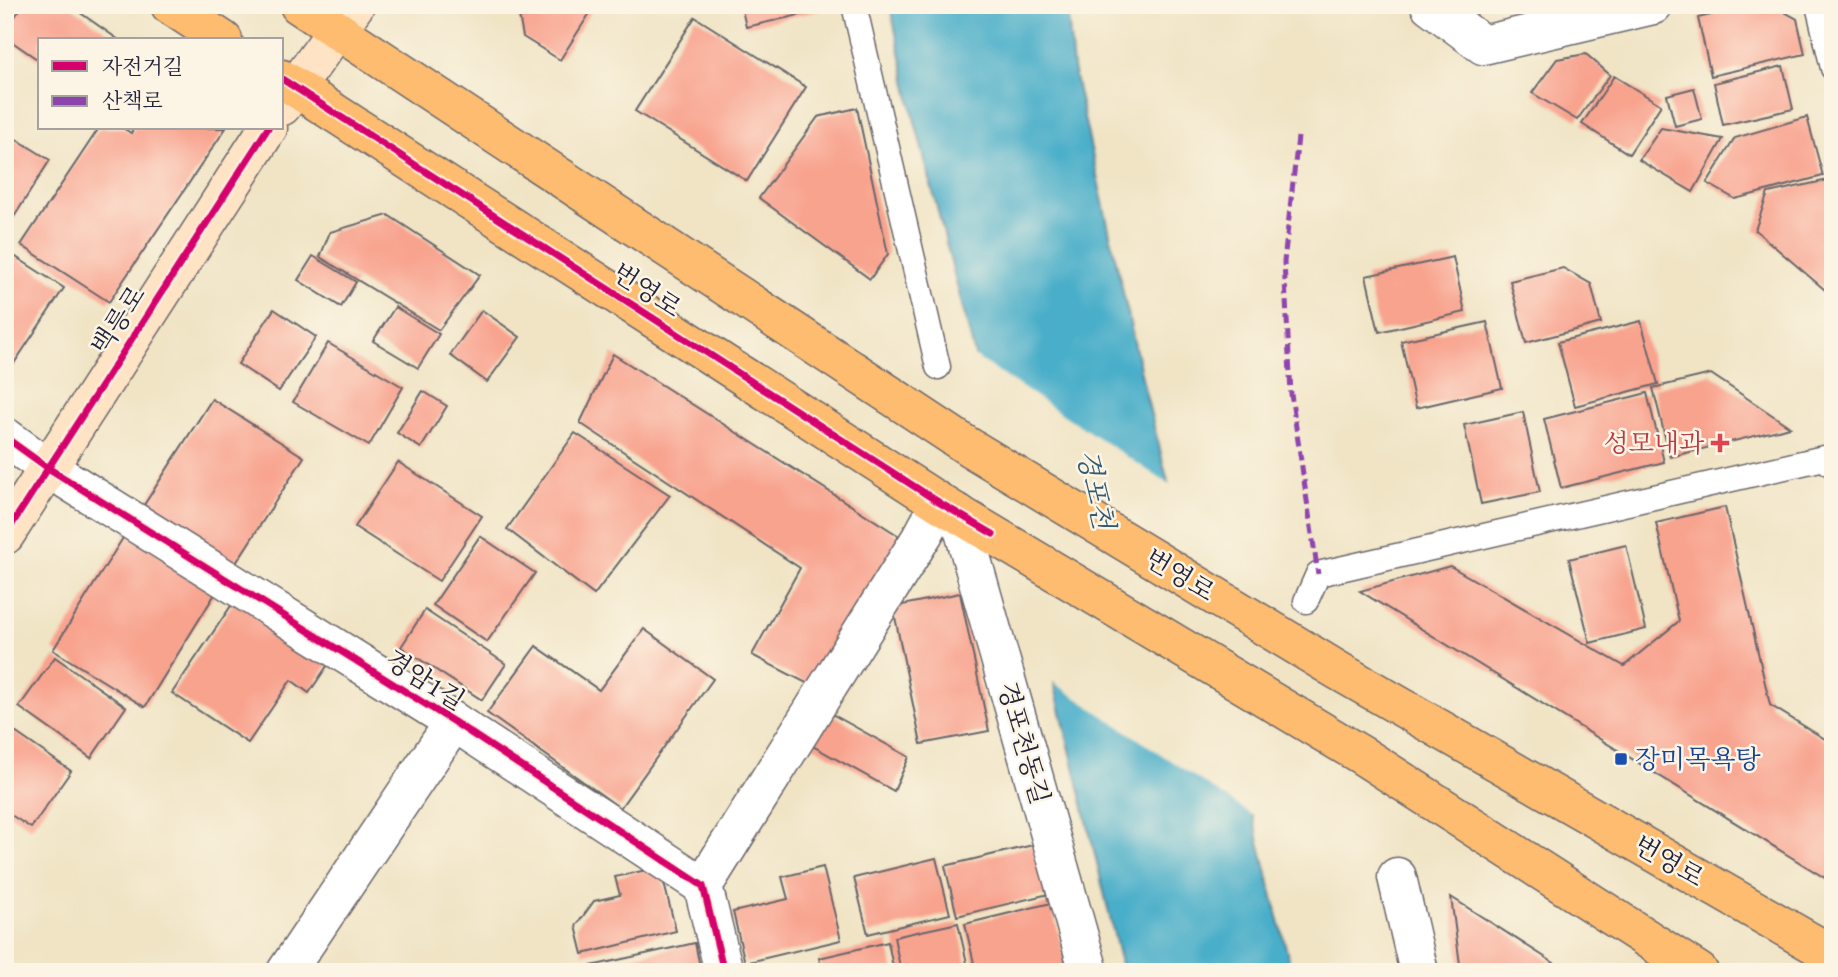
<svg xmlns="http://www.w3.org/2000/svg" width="1838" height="977" font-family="'EB Garamond','Noto Serif KR',serif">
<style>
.water{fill:#4aaec9;stroke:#366882;stroke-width:2}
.pier{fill:#f0e4c5}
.building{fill:#f8a38e}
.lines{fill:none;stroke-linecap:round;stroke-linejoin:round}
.lane-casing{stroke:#6a666b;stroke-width:27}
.street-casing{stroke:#6a666b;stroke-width:41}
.secondary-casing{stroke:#6a666b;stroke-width:41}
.primary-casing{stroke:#6a666b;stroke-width:41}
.lane{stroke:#fff;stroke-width:24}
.street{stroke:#fff;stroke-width:38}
.secondary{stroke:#fee4c5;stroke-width:38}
.primary{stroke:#fdbc6f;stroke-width:38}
.quiet{stroke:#8e44ad;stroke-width:5;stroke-dasharray:10 5;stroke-linecap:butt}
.cycleway-casing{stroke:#fcf5e5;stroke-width:11}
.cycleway{stroke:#d6006c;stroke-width:7}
.health-dot{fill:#e0444e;stroke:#fcf5e5;stroke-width:2.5}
.transit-dot{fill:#1a4fb4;stroke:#fcf5e5;stroke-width:2.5}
.labels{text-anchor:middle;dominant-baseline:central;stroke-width:5;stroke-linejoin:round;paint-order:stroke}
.street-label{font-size:26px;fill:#22223b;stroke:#fcf5e5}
.health-label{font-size:26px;fill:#be3a42;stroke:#fcf5e5;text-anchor:end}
.transit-label{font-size:26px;fill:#164399;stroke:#fcf5e5;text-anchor:start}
.water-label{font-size:28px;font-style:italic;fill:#325a74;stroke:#fcf5e5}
</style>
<rect width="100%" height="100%" fill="#fcf5e5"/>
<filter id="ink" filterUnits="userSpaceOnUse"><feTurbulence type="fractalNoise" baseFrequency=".0143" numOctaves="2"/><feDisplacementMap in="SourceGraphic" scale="14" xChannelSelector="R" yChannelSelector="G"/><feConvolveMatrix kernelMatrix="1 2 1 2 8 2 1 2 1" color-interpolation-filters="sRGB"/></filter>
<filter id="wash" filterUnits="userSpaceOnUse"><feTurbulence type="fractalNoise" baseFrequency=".00686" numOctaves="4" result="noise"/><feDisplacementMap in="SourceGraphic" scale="28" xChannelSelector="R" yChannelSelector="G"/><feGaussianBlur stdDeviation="1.57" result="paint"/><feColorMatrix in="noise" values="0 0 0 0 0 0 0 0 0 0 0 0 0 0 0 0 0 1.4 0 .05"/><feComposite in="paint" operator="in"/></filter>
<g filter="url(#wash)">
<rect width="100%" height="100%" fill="#f0e4c5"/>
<polygon class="water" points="890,5 1067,5 1073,68 1145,391 1292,972 1123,972 988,406 914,118"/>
<polygon class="pier" points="971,354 1173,487 1258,819 1050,680"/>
<g id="blocks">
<g class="building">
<polygon points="23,5 69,5 119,40 40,40 40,61 5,37 5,31"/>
<polygon points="517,5 595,5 560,60 523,37"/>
<polygon points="741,5 839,5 839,6 746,27"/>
<polygon points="1752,5 1772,5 1797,19 1805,54 1711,76 1698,18"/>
<polygon points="695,17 806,87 747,181 635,111"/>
<polygon points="1586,54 1610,75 1577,120 1532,93 1557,59"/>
<polygon points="1783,66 1793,109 1723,125 1714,83"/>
<polygon points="1614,76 1661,105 1629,154 1582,124"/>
<polygon points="1694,88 1702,119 1675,126 1667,95"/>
<polygon points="857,108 888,254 870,279 759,198 818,117"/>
<polygon points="1807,117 1823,176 1735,199 1707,183 1735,138"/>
<polygon points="99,128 123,128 131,133 134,128 226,128 109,302 21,245"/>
<polygon points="1661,128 1723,139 1693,192 1639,160"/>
<polygon points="5,132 50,160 5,231"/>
<polygon points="1833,179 1833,288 1825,290 1755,230 1768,193"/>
<polygon points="388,215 480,275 439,330 320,257 330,232"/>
<polygon points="5,250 64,288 5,377"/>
<polygon points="313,256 356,282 341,307 298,280"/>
<polygon points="1453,257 1465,312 1379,332 1366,276"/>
<polygon points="1563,268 1591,284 1601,323 1526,343 1510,281"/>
<polygon points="395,307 439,334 418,368 373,341"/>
<polygon points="274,309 316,337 279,391 238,364"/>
<polygon points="482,310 520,337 487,382 450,355"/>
<polygon points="1641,321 1658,384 1575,406 1558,342"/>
<polygon points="1487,322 1502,388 1416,408 1401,341"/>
<polygon points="328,343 403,387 369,446 293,402"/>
<polygon points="613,354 907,541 814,687 752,655 800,568 580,423"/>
<polygon points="1711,374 1790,427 1670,457 1653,388"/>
<polygon points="423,391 447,406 421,448 397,433"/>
<polygon points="1647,393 1664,462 1561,488 1544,419"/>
<polygon points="212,399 304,457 236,563 144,505"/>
<polygon points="1523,412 1540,492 1481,504 1464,425"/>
<polygon points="575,433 670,495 594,595 507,529"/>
<polygon points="398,462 482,516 439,581 355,527"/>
<polygon points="1725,507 1770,705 1833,744 1833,883 1360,591 1450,566 1624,666 1679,621 1656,523"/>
<polygon points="126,533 218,589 145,707 53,650"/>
<polygon points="480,536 535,573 487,642 433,605"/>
<polygon points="1626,545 1646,629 1590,643 1569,559"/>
<polygon points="960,593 989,731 921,744 893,607"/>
<polygon points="235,600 329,663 309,693 291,680 248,743 172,693"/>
<polygon points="425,610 506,664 482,700 401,647"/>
<polygon points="644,629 713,679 620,808 487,713 536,646 599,690"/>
<polygon points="55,657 126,707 91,758 19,707"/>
<polygon points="830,713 909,757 894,791 811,745"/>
<polygon points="5,725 71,771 31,828 5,811"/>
<polygon points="1037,844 1049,894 957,916 945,866"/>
<polygon points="936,858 950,914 868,934 854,878"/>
<polygon points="660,867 676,931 583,954 576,926 594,901 620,895 615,877"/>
<polygon points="823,867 841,940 745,963 733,912 788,899 782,877"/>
<polygon points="1451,897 1568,972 1461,972"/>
<polygon points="1051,903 1068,972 976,972 965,924"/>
<polygon points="958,923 969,972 901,972 894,937"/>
<polygon points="888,942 894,972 822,972 819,958"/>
<polygon points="695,943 701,972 583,972 582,968"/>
</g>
</g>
</g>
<g filter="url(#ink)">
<use href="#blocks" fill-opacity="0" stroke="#6a666b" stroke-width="2"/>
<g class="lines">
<g class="lane-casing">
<g id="lane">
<polyline points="854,5 938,367"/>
<polyline points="1818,5 1833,68"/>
<polyline points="1306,601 1318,574 1824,458 1833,466"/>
</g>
</g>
<g class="street-casing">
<g id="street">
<polyline points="1430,5 1483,45 1653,5"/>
<polyline points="5,437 48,468 454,722 703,886 724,972"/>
<polyline points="959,514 1089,972"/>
<polyline points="1397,877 1419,972"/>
<polyline points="703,886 924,533 940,503"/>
<polyline points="286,972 454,722"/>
</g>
</g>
<g class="secondary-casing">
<g id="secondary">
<polyline points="282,106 355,5"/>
<polyline points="5,535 268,128"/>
</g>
</g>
<g class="primary-casing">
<g id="primary">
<polyline points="170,5 223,40"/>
<polyline points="299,5 969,447 1337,670 1833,955"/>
<polyline points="282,79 940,503 1363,756 1699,972"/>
</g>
</g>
<use href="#lane" class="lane"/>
<use href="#street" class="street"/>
<use href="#secondary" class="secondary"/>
<use href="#primary" class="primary"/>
<polyline class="quiet" points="1298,137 1284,262 1291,394 1318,574"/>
<g class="cycleway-casing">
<g id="cycleway">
<polyline points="282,79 940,503 993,534"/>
<polyline points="5,437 48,468 454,722 703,886 724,972"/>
<polyline points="5,535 268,128"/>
</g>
</g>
<use href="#cycleway" class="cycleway"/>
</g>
</g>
<path class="health-dot" d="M1716.5 432.5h7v7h7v7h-7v7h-7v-7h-7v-7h7z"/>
<rect class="transit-dot" x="1614" y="752" width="14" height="14" rx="3.5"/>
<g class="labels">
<g class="street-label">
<text transform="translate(647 290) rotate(33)">번영로</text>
<text transform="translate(118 320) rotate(-57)">백릉로</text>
<text transform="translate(1180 575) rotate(31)">번영로</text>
<text transform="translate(425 680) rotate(32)">경암1길</text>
<text transform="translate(1024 743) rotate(74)">경포천동길</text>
<text transform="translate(1669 861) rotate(30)">번영로</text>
</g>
<g class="health-label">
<text x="1704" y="443">성모내과</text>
</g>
<g class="transit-label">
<text x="1635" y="759">장미목욕탕</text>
</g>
<g class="water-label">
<text transform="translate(1096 489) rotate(77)">경포천</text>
</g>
</g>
<rect width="1838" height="977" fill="none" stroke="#fcf5e5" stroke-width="28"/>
<rect x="38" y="38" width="245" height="91" fill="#fcf5e5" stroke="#a5a1a1" stroke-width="2"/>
<rect x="52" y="61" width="35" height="10" fill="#d6006c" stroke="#a5a1a1" stroke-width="2"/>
<text x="102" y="74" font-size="21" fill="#22223b">자전거길</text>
<rect x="52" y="96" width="35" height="10" fill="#8e44ad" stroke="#a5a1a1" stroke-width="2"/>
<text x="102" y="108" font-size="21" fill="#22223b">산책로</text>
</svg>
